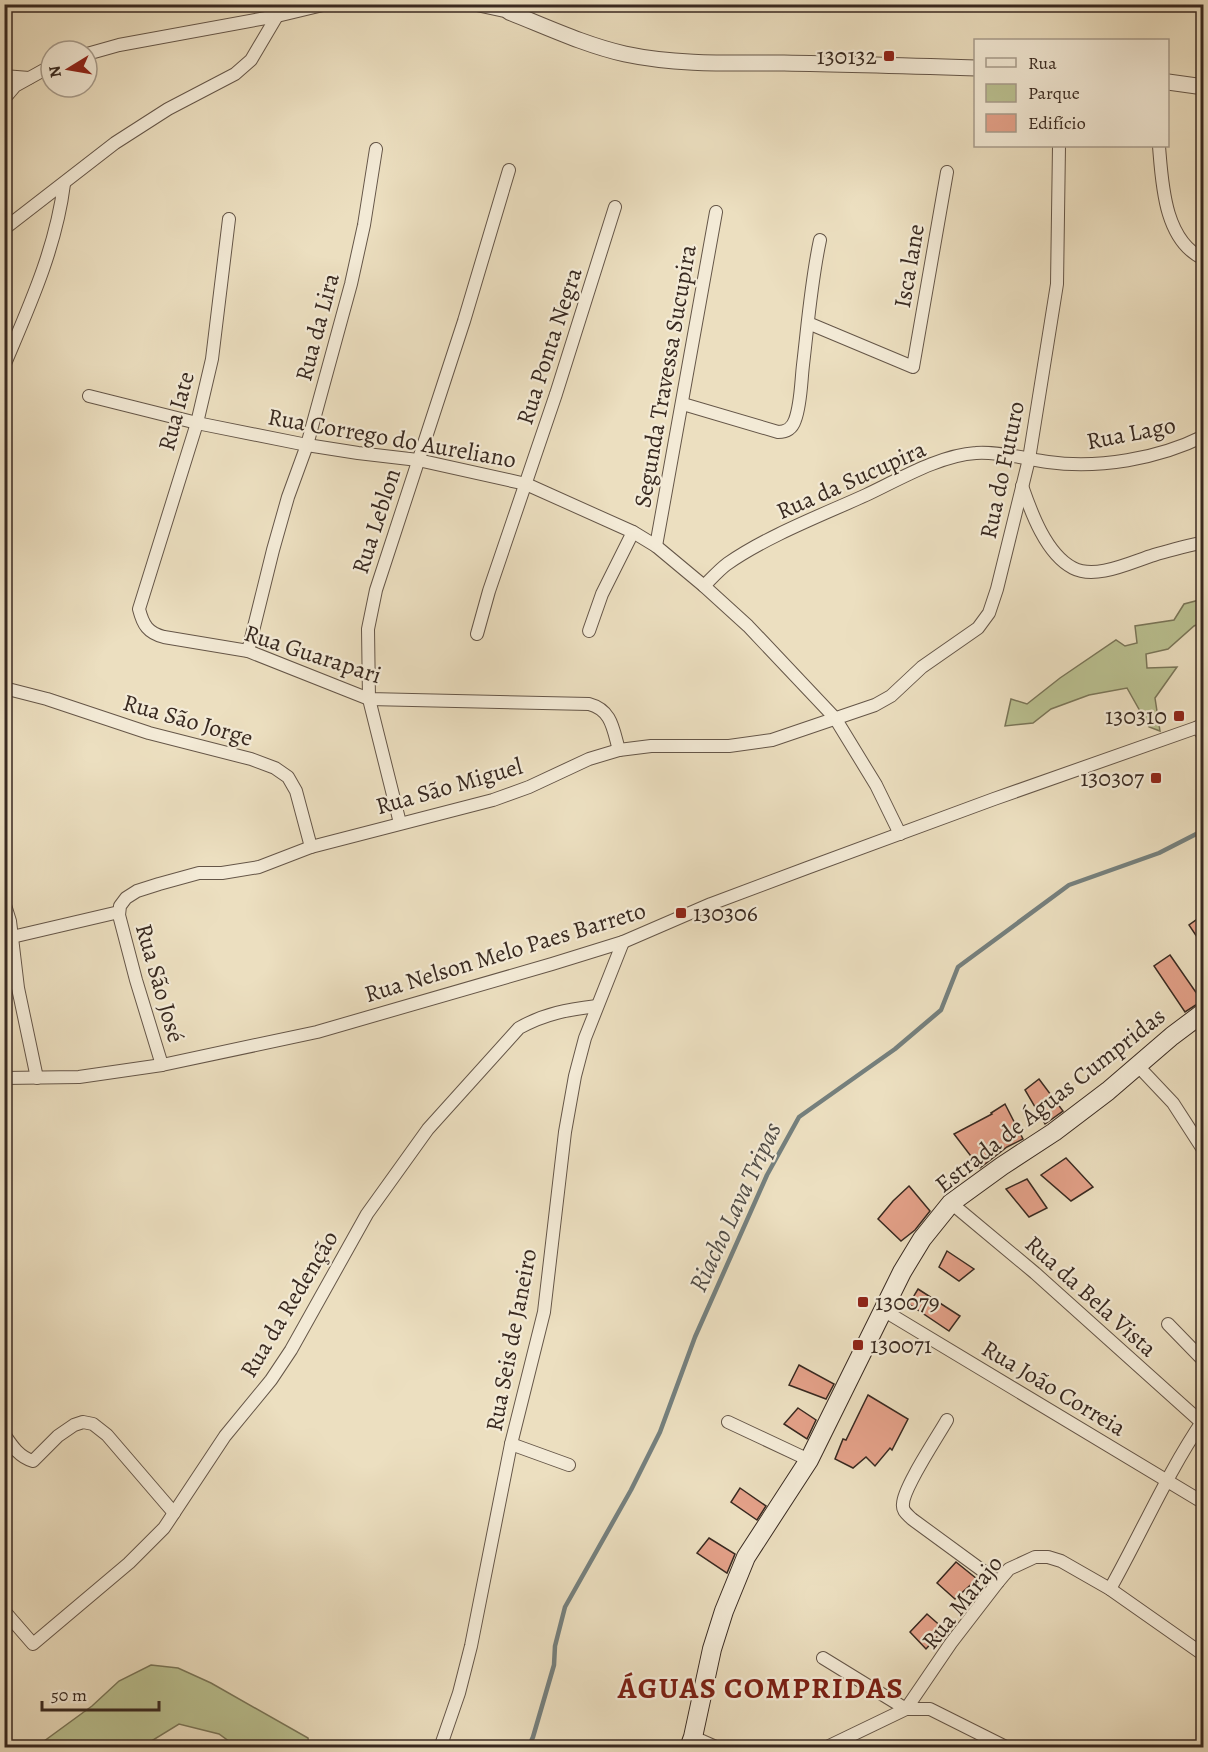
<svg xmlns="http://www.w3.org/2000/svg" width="1208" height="1752" font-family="Alegreya,serif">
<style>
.green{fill:#bac191;stroke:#797558;stroke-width:1.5}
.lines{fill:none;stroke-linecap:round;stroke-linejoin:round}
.stream{stroke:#75807e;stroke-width:4.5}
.building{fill:#e4a189;stroke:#382920;stroke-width:1.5}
.minor-casing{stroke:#655648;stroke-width:14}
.tertiary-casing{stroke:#655648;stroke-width:17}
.secondary-casing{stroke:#382920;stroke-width:20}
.minor{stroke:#f3ead6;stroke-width:12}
.tertiary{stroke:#f3ead6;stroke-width:15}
.secondary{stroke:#f3ead6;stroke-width:18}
.poi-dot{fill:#8f2418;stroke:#f3ead6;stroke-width:2}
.labels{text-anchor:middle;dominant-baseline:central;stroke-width:4.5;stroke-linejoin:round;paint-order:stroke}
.poi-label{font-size:24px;fill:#382920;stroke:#f3ead6;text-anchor:end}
.street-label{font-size:24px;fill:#382920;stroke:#f3ead6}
.water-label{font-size:26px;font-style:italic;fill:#514d47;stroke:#f3ead6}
.district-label{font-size:30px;font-weight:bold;letter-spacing:1.5px;fill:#7a1f14;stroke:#f3ead6}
</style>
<rect width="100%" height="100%" fill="#ecdfc0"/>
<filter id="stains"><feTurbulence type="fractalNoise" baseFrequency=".00333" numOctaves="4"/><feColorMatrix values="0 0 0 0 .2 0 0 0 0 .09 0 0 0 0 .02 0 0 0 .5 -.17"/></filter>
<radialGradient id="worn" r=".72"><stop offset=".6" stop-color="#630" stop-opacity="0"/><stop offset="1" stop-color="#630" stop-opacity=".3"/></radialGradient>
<g class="green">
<polygon points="1203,599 1203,622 1194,626 1168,649 1146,654 1147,668 1177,667 1155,698 1160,731 1149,727 1127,688 1089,695 1051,709 1033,723 1005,726 1011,699 1027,704 1060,678 1116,640 1125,646 1137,643 1135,626 1174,620 1184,604"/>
<polygon points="151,1665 178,1668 211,1683 308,1738 309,1747 237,1747 219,1734 179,1724 148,1743 146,1747 36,1747 92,1706 119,1681"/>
</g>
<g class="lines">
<polyline class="stream" points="528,1748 533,1737 554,1665 555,1646 565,1607 631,1490 660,1432 695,1337 767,1175 799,1117 895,1049 941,1010 958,967 1069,885 1159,853 1204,830"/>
</g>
<g class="building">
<polygon points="1203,915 1203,946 1189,925"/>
<polygon points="1170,955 1202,1001 1185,1012 1154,966"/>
<polygon points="1039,1079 1063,1111 1045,1124 1025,1090"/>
<polygon points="1005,1104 1023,1139 1007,1147 980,1168 954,1134 992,1114 991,1113"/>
<polygon points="1066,1158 1093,1187 1071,1201 1041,1175"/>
<polygon points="1027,1179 1047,1208 1029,1217 1006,1189"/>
<polygon points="909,1186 930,1211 915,1230 901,1241 878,1219 893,1201"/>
<polygon points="947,1251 974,1269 959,1281 939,1267"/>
<polygon points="918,1289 960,1316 949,1331 909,1304"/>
<polygon points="799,1365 834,1384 826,1399 789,1385"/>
<polygon points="868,1395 908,1419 892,1450 890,1448 875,1466 866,1457 853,1468 835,1459 843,1439 846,1440"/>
<polygon points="798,1408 816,1420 807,1439 784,1424"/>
<polygon points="740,1488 766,1506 757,1520 731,1502"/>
<polygon points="709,1538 735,1554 727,1573 697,1553"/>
<polygon points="956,1562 977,1579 955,1599 937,1583"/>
<polygon points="927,1614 944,1629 926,1649 910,1632"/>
</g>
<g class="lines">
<g class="minor-casing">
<g id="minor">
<polyline points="472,4 509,12 511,4"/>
<polyline points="87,54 119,45 277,16 327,4"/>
<polyline points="4,76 29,78"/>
<polyline points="4,99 15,86 51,66"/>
<path d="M1159 146C1162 183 1164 241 1204 259"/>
<path d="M229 219 212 359 197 423 139 609C143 625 148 633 164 637L248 651 369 699 589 704C612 710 613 729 619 750"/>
<polyline points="4,229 115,143 168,109 235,74 251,60 277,16"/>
<polyline points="808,323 913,367 947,172"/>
<path d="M4 366C29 307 56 248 64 184"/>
<polyline points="89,396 197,423 307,445 358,453 418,460 526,484 633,532 656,546 704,586 748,626 835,718 876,785 900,834"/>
<path d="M683 404 778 432C786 432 792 429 795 420 801 404 801 382 803 365 808 323 811 282 820 240"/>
<path d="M1022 486C1031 512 1046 554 1073 568 1096 580 1131 562 1154 555 1170 550 1187 546 1204 542"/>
<path d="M656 546C677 435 695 323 716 212"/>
<path d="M704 586C712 578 719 570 727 564 767 536 822 515 866 495 898 480 940 455 976 453 996 451 1027 459 1048 462 1098 469 1158 459 1204 436"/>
<polyline points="589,631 602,594 633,532"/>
<polyline points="477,634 489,591 556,394 615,207"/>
<polyline points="248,651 273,550 288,497 307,445 351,284 364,225 376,149"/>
<polyline points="4,688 47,699 149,733 251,759 275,768 288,777 296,791 311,847"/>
<polyline points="1198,727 1204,738"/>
<polyline points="400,823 369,699 368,629 376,590 464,321 509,170"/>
<polyline points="4,902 10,921 18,988 37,1078"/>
<polyline points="12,937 119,912"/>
<polyline points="162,1065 136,980 119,915 120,906 126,898 137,891 159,884 199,873 222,873 259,867 311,847 493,800 529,787 589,759 619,750 651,746 729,746 772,740 875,705 891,696 922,667 978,628 989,613 997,589 1029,459 1057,284 1059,146"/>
<polyline points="1138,1066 1173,1103 1204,1151"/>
<polyline points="4,1078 79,1077 162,1065 317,1032 552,964 623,942 711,904 807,868 994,799 1204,725"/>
<polyline points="951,1203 1035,1273 1201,1422"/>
<polyline points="883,1310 1204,1503"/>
<polyline points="1168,1324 1204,1361"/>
<path d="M947 1420C938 1436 903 1488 903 1504 902 1511 907 1514 912 1519L998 1582"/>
<polyline points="728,1422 809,1460"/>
<path d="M4 1434C12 1446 19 1457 33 1461L58 1436 74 1425 83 1422 93 1424 107 1435 174 1513"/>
<polyline points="511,1444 569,1465"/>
<path d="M1110 1589C1142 1532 1167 1473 1204 1419"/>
<path d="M4 1614 6 1613 33 1644 129 1563 164 1528 225 1436 271 1380 291 1350 367 1214 428 1129 519 1028C546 1013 567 1010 597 1006"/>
<polyline points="823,1658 906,1709 930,1709 1008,1748"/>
<polyline points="693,1737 718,1748"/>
<polyline points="440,1748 459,1693 471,1646 511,1444 544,1312 565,1132 575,1076 585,1038 623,942"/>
<polyline points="825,1748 906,1709 951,1643 998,1582 1009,1569 1035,1557 1048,1557 1061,1561 1110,1589 1204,1655"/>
</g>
</g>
<g class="tertiary-casing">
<g id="tertiary">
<path d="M509 12C547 27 585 45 625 54 676 65 731 63 784 63 848 64 912 66 976 68"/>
<polyline points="1168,82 1204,87"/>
</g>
</g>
<g class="secondary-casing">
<polyline id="secondary" points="689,1748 693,1737 712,1649 724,1611 746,1557 809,1460 902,1272 922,1239 951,1203 1002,1166 1054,1132 1108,1091 1172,1036 1204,1012"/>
</g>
<use href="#minor" class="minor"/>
<use href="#tertiary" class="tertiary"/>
<use href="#secondary" class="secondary"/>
</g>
<g class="poi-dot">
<rect x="883" y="50" width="12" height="12" rx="3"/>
<rect x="1173" y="710" width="12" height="12" rx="3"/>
<rect x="1150" y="772" width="12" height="12" rx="3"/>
<rect x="675" y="907" width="12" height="12" rx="3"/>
<rect x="857" y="1296" width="12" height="12" rx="3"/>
<rect x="852" y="1339" width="12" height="12" rx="3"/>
</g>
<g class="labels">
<g class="poi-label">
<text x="877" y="56">130132</text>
<text x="1167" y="716">130310</text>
<text x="1144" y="778">130307</text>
<text x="693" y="913" text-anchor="start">130306</text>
<text x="875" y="1302" text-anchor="start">130079</text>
<text x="870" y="1345" text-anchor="start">130071</text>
</g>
<g class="street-label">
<text transform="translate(909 266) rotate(-80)">Isca lane</text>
<text transform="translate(317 327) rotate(-75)">Rua da Lira</text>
<text transform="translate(549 346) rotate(-72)">Rua Ponta Negra</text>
<text transform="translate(665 376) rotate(-80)">Segunda Travessa Sucupira</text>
<text transform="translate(176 411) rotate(-75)">Rua Iate</text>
<text transform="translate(1131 433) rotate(-11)">Rua Lago</text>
<text transform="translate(392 438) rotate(10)">Rua Corrego do Aureliano</text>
<text transform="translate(1002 470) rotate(-78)">Rua do Futuro</text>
<text transform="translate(851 480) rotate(-24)">Rua da Sucupira</text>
<text transform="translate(376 521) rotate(-72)">Rua Leblon</text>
<text transform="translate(313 654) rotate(18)">Rua Guarapari</text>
<text transform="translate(188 720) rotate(16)">Rua São Jorge</text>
<text transform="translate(449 786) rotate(-16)">Rua São Miguel</text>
<text transform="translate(505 952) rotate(-17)">Rua Nelson Melo Paes Barreto</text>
<text transform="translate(160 983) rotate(74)">Rua São José</text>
<text transform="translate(1050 1100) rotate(-38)">Estrada de Águas Cumpridas</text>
<text transform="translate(1091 1296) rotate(42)">Rua da Bela Vista</text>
<text transform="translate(289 1304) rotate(-59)">Rua da Redenção</text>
<text transform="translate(511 1340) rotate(-79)">Rua Seis de Janeiro</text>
<text transform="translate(1054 1388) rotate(31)">Rua João Correia</text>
<text transform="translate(962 1602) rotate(-51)">Rua Marajo</text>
</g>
<g class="water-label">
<text transform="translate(735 1207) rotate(-65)">Riacho Lava Tripas</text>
</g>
<g class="district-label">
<text x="761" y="1688">ÁGUAS COMPRIDAS</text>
</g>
</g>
<rect width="1208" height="1752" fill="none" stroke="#ecdfc0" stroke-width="24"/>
<rect x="6" y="6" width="1196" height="1740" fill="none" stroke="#382920" stroke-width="3"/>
<rect x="12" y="12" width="1184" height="1728" fill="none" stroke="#382920" stroke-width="1.5"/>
<rect x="974" y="39" width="195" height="108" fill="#f3ead6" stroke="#a89d8d" stroke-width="1.5"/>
<rect x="986" y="58" width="30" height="9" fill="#f3ead6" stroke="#a89d8d" stroke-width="1.5"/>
<text x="1028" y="69" font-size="18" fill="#382920">Rua</text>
<rect x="986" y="84" width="30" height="18" fill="#bac191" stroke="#a89d8d" stroke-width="1.5"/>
<text x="1028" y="99" font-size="18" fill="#382920">Parque</text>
<rect x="986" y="114" width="30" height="18" fill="#e4a189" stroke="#a89d8d" stroke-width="1.5"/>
<text x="1028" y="129" font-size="18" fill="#382920">Edifício</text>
<g transform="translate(69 69) rotate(259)"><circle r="28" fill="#f3ead6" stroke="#a89d8d" stroke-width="1.5"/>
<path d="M0-4.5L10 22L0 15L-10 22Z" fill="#8f2418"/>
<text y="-9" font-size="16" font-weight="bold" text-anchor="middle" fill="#382920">N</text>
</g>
<path d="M42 1701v9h117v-9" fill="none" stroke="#382920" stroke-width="3"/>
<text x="51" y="1701" font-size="18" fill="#382920" stroke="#f3ead6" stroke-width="4.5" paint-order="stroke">50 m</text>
<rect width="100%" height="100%" filter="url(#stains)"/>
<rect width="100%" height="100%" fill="url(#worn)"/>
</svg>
